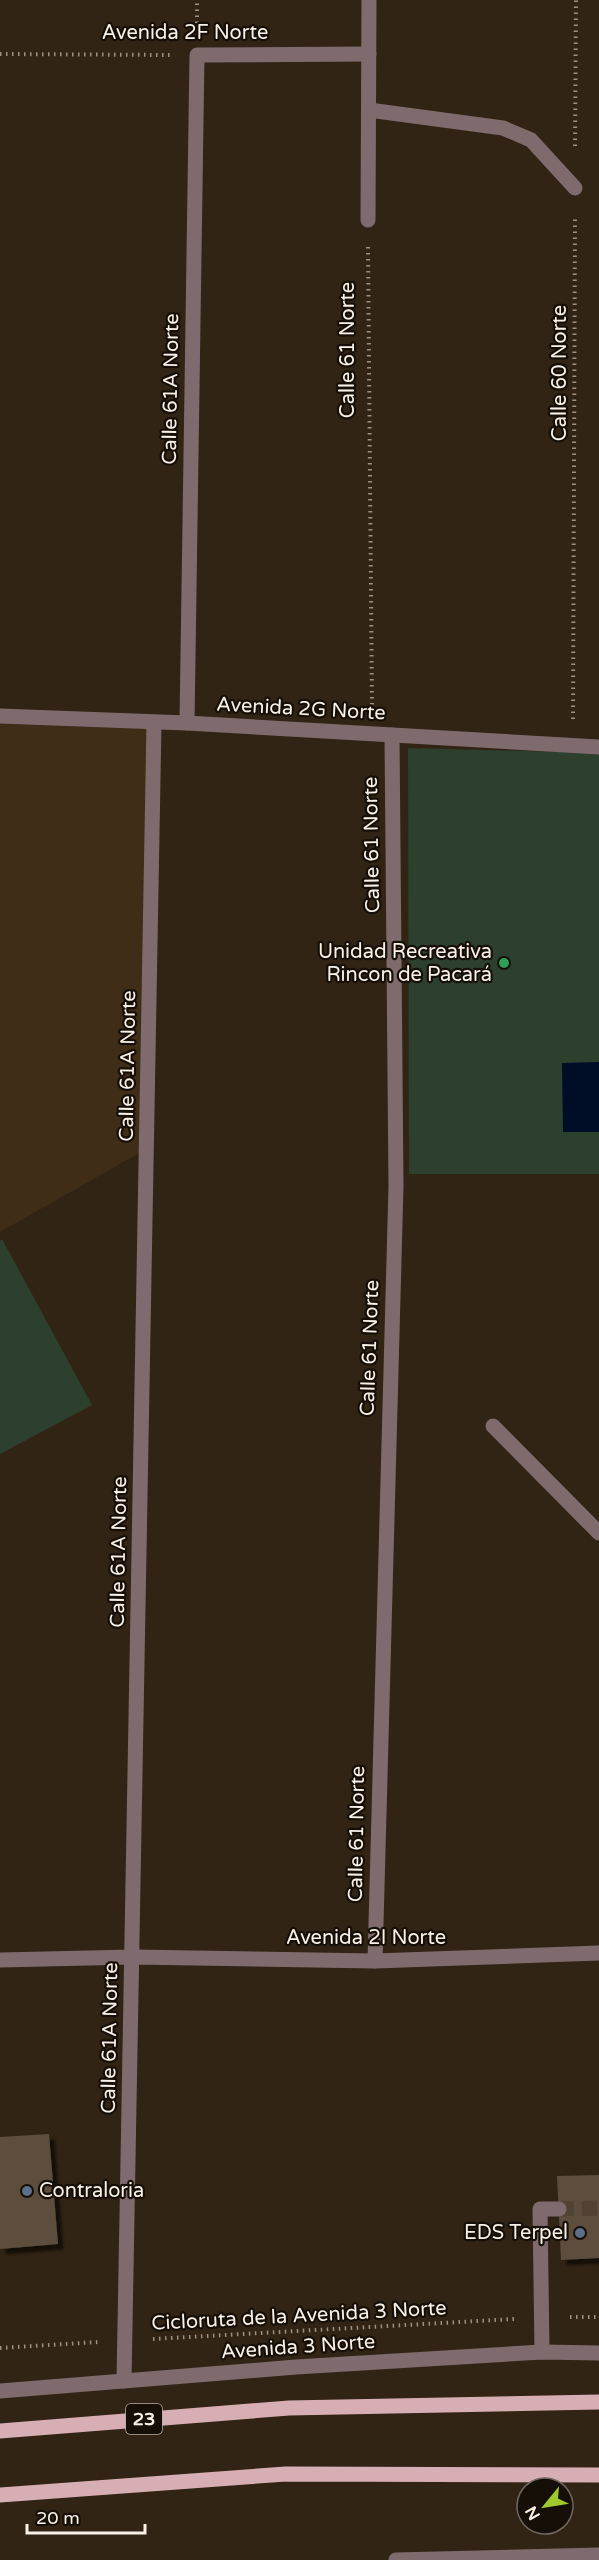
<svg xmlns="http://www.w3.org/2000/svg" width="599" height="2560" font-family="'Varela Round',sans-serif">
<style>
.built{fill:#3f2d18}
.green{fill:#2d3f2d}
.water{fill:#000d26}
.building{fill:#5c4d3c;filter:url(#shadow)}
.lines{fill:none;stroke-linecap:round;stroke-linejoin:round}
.minor-tunnel{stroke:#504334;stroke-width:15;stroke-dasharray:15 8;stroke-linecap:butt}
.path{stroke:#9c9184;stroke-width:4;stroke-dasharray:1.5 4.5;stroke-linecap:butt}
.minor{stroke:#7f6b6e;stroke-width:15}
.major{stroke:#d8aeb5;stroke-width:15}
.leisure-dot{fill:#2e9e5b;stroke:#150f08;stroke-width:2}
.service-dot{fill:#5c6f8a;stroke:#150f08;stroke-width:2}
.labels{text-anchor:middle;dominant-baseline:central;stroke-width:4.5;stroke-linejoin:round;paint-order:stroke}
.shield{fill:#150f08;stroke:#b5aca3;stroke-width:1.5}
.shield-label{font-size:18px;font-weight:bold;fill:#f9f0e6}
.street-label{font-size:20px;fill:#f9f0e6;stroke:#150f08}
.poi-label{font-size:20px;fill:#f9f0e6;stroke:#150f08;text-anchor:end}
</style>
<defs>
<filter id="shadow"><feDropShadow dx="5.5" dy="5.5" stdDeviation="1.5" flood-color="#0009"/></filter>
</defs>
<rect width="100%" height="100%" fill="#322414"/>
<polygon class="built" points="0,716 154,723 148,1148 0,1232"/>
<g class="green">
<polygon points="408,748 599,753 599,1174 409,1174"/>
<polygon points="2,1239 92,1405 0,1454 0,1241"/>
</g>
<polygon class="water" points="599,1062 599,1132 563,1132 562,1063"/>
<g class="building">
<polygon points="49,2134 58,2244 0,2249 0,2137"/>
<polygon points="599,2175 599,2258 561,2260 557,2176"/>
</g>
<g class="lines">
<polyline class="minor-tunnel" points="559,2209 599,2208"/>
<g class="path">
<polyline points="197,29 197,0"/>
<polyline points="0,54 170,55"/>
<polyline points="575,146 576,0"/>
<polyline points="368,247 372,707"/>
<polyline points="573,719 575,216"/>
<polyline points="570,2317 599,2317"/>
<polyline points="153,2339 514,2319"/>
<polyline points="0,2348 98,2342"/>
</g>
<g class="minor">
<polyline points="369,110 503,128 531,140 575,188"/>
<polyline points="368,220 369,0"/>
<polyline points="0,716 187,723 599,747"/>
<polyline points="187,723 197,55 369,54"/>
<polyline points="493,1426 599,1533"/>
<polyline points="0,1960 133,1957 375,1961 599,1953"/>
<polyline points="375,1961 396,1186 392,735"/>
<polyline points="542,2352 540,2209 559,2209"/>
<polyline points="124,2381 154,723"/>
<polyline points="0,2391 296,2367 542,2352 599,2353"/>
<polyline points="396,2560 599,2555"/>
</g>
<g class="major">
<polyline points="0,2431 289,2408 599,2402"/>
<polyline points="0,2495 286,2474 599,2475"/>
</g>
</g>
<circle class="leisure-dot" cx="504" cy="963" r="6"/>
<g class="service-dot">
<circle cx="27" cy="2191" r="6"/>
<circle cx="580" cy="2233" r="6"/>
</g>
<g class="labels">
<rect class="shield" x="126" y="2404" width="36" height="30" rx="4.5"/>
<g class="shield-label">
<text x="144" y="2419">23</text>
</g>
<g class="street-label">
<text x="185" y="33">Avenida 2F Norte</text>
<text transform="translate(348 350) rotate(-90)">Calle 61 Norte</text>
<text transform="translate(560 373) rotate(-90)">Calle 60 Norte</text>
<text transform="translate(171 389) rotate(-89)">Calle 61A Norte</text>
<text transform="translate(301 709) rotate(3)">Avenida 2G Norte</text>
<text transform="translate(372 845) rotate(-91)">Calle 61 Norte</text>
<text transform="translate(128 1066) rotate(-89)">Calle 61A Norte</text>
<text transform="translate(370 1348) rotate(-88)">Calle 61 Norte</text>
<text transform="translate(119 1552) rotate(-89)">Calle 61A Norte</text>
<text transform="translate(357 1834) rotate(-89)">Calle 61 Norte</text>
<text x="366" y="1938">Avenida 2I Norte</text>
<text transform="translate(110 2038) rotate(-89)">Calle 61A Norte</text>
<text transform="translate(299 2316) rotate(-3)">Cicloruta de la Avenida 3 Norte</text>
<text transform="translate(298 2347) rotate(-4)">Avenida 3 Norte</text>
</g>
<g class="poi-label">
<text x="492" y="952">Unidad Recreativa<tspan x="492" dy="23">Rincon de Pacará</tspan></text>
<text x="39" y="2191" text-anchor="start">Contraloria</text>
<text x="568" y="2233">EDS Terpel</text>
</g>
</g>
<g transform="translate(545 2506) rotate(240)"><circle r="28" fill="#150f08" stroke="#706961" stroke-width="1.5"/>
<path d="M0-4.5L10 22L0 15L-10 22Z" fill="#9eca2e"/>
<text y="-9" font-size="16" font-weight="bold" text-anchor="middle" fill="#f9f0e6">N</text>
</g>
<path d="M27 2524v9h118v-9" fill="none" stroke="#f9f0e6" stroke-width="3"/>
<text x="36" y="2524" font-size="18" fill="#f9f0e6" stroke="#150f08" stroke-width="4.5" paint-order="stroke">20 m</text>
</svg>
